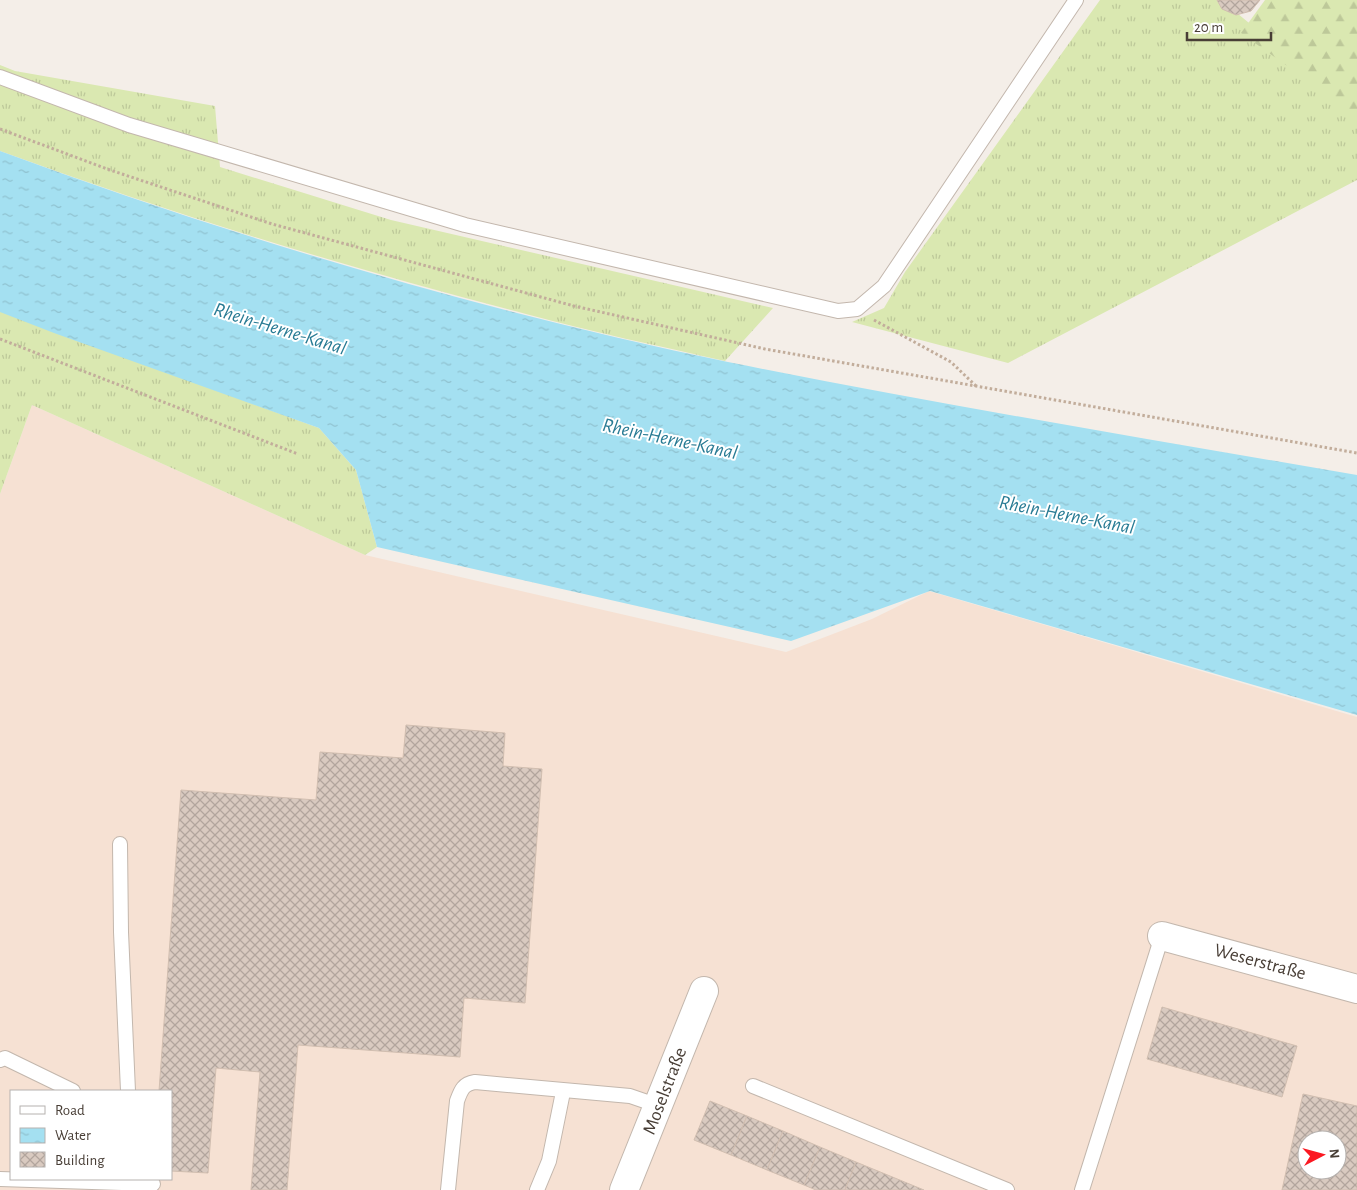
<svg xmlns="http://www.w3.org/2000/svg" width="1357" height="1190" font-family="'Alegreya Sans',sans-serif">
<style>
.commercial{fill:#f6e1d3;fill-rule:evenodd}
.grass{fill:url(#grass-tufts)}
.forest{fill:url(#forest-firs)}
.water{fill:url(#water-ripples)}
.building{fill:url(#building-cross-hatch);stroke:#d1beb0;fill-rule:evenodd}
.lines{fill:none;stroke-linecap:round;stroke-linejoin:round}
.lane-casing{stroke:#c3b7ad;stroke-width:16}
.street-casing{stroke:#c3b7ad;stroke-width:30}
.path{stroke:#c2ad9b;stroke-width:3;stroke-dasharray:2.5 2.5;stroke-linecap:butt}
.lane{stroke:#fff;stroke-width:14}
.street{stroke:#fff;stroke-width:28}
.labels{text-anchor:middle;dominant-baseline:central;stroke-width:4;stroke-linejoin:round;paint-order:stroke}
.street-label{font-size:19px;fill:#483e36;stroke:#fff}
.water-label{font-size:20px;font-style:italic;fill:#287b94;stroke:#fff}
</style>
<defs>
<pattern id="grass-tufts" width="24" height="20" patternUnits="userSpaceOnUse" patternTransform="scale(1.25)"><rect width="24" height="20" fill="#dae8b1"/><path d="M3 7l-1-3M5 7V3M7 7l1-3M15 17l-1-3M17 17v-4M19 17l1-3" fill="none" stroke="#bdc899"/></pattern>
<pattern id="forest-firs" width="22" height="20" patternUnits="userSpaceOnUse" patternTransform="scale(1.25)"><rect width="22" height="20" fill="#dae8b1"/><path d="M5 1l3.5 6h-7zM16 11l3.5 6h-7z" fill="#bdc899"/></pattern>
<pattern id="water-ripples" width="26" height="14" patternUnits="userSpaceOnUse" patternTransform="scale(1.25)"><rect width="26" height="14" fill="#a4e0f1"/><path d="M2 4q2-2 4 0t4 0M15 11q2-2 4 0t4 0" fill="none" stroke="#8fc1cf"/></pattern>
<pattern id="building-cross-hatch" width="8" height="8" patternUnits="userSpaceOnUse" patternTransform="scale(1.25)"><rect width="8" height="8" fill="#d9cac0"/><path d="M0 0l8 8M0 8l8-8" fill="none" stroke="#b2a59d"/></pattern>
</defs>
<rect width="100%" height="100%" fill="#f4eee8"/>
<path class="commercial" d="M32 405 365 555 786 652 872 619 929 591 1357 717V1190H0V494ZM11 1091H171V1179H11ZM1307 1140H1337V1170H1307Z"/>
<g class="grass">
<polygon points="1100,0 1221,0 1357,111 1357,180 1008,363 852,322 884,308 905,272"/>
<path d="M0 65 15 71 215 106 220 167 391 220 773 308 725 361C659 346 592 332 526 314 348 268 172 214 0 151Z"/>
<polygon points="0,311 319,428 356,470 377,547 365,555 32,405 0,494"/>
</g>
<polygon class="forest" points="1265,0 1357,0 1357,116 1241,33"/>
<path class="water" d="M0 151C237 238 481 311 728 362 937 404 1147 439 1357 475V715L930 591 791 641 377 547 356 470 319 428 54 333 0 312Z"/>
<g class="building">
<polygon points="1217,0 1260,0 1251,11 1236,15 1222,9"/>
<polygon points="406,725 505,733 503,766 542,769 525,1003 464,998 460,1057 298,1045 287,1190 251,1190 260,1072 216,1068 208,1173 171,1171 171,1091 159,1091 181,790 316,800 320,752 403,758"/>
<polygon points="1162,1007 1297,1046 1282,1097 1147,1059"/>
<path d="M1303 1094 1357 1106V1190H1282ZM1307 1140H1337V1170H1307Z"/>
<polygon points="710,1101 747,1116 731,1155 694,1140"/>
<polygon points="747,1116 783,1131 767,1170 731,1155"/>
<polygon points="783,1131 820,1147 804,1185 767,1170"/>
<polygon points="820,1147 856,1162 845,1190 816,1190 804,1185"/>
<polygon points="856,1162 924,1190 845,1190"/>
</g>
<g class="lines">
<g class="lane-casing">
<g id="lane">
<polyline points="0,77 129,125 465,225 838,311 857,309 884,286 1076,0"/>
<polyline points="120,844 121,932 128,1091"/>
<polyline points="0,1060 5,1058 73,1091"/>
<polyline points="753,1086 1007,1190"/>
<polyline points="0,1179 153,1184"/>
<path d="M448 1190 457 1101C461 1090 463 1084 475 1082L630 1096 659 1106"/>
<polyline points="537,1190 549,1161 563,1092"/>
<polyline points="1082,1190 1162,936"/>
</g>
</g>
<g class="street-casing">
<g id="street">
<polyline points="1162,936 1357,989"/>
<polyline points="624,1190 704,991"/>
</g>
</g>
<g class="path">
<polyline points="0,129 110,170 272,224 574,306 765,349 1357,453"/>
<polyline points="874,320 951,362 977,387"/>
<polyline points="0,339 298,454"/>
</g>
<use href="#lane" class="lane"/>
<use href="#street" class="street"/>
</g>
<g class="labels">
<g class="street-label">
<text transform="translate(1260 962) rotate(15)">Weserstraße</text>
<text transform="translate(665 1091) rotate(-69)">Moselstraße</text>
</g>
<g class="water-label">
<text transform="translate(280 329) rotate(17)">Rhein-Herne-Kanal</text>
<text transform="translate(670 439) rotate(12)">Rhein-Herne-Kanal</text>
<text transform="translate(1067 515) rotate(11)">Rhein-Herne-Kanal</text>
</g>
</g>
<rect x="10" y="1090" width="162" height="90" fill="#ffffff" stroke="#b6b2af"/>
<rect x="20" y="1106" width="25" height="8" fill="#ffffff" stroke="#b6b2af"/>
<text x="55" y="1115" font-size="15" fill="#483e36">Road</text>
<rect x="20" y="1128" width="25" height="15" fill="url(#water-ripples)" stroke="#b6b2af"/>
<text x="55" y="1140" font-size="15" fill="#483e36">Water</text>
<rect x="20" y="1152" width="25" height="15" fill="url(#building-cross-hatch)" stroke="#b6b2af"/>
<text x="55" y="1165" font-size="15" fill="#483e36">Building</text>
<g transform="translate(1322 1155) rotate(84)"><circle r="24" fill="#ffffff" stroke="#b6b2af"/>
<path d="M0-4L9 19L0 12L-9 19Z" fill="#fb1821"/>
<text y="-8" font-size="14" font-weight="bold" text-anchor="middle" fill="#483e36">N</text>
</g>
<path d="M1187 32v8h84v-8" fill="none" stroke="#483e36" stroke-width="2.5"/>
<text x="1194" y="32" font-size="15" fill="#483e36" stroke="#ffffff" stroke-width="4" paint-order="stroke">20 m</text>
</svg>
